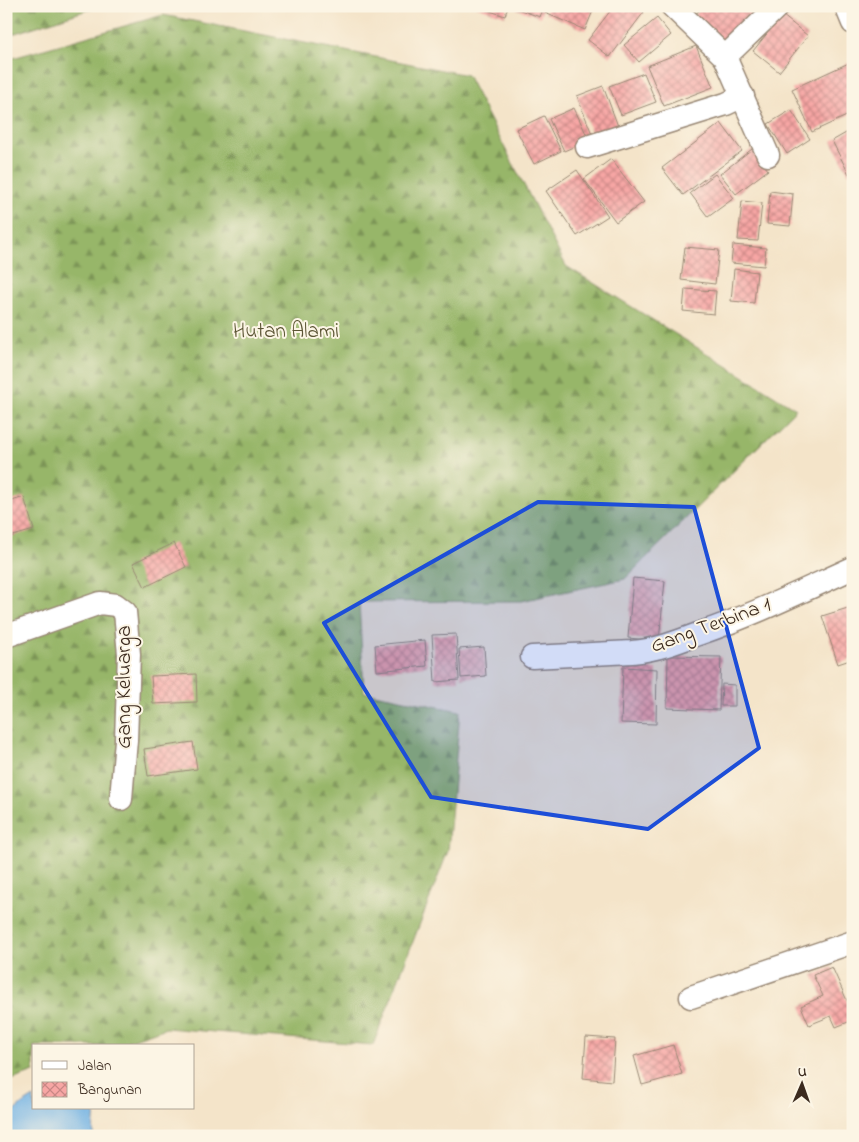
<svg xmlns="http://www.w3.org/2000/svg" width="859" height="1142" font-family="'Indie Flower',sans-serif">
<style>
.forest{fill:url(#forest-firs);stroke:#697044}
.water{fill:#6fb1e4;stroke:#556e81}
.building{fill:url(#building-cross-hatch)}
.lines{fill:none;stroke-linecap:round;stroke-linejoin:round}
.street-casing{stroke:#988774;stroke-width:25}
.street{stroke:#fff;stroke-width:22}
.marked{fill:#1d4ed8;fill-opacity:0.2;stroke:#1d4ed8;stroke-width:4;stroke-linejoin:round}
.labels{text-anchor:middle;dominant-baseline:central;stroke-width:4;stroke-linejoin:round;paint-order:stroke}
.park-label{font-size:21px;fill:#5c5535;stroke:#fcf5e5}
.street-label{font-size:21px;fill:#3b2a1e;stroke:#fcf5e5}
</style>
<defs>
<pattern id="forest-firs" width="22" height="20" patternUnits="userSpaceOnUse" patternTransform="scale(1.25)"><rect width="22" height="20" fill="#97b669"/><path d="M5 1l3.5 6h-7zM16 11l3.5 6h-7z" fill="#7c9456"/></pattern>
<pattern id="building-cross-hatch" width="8" height="8" patternUnits="userSpaceOnUse" patternTransform="scale(1.25)"><rect width="8" height="8" fill="#f7a6a4"/><path d="M0 0l8 8M0 8l8-8" fill="none" stroke="#c98785"/></pattern>
</defs>
<rect width="100%" height="100%" fill="#fcf5e5"/>
<filter id="ink" filterUnits="userSpaceOnUse"><feTurbulence type="fractalNoise" baseFrequency=".02" numOctaves="2"/><feDisplacementMap in="SourceGraphic" scale="10" xChannelSelector="R" yChannelSelector="G"/><feConvolveMatrix kernelMatrix="1 2 1 2 8 2 1 2 1" color-interpolation-filters="sRGB"/></filter>
<filter id="wash" filterUnits="userSpaceOnUse"><feTurbulence type="fractalNoise" baseFrequency=".0096" numOctaves="4" result="noise"/><feDisplacementMap in="SourceGraphic" scale="20" xChannelSelector="R" yChannelSelector="G"/><feGaussianBlur stdDeviation="1.12" result="paint"/><feColorMatrix in="noise" values="0 0 0 0 0 0 0 0 0 0 0 0 0 0 0 0 0 1.4 0 .05"/><feComposite in="paint" operator="in"/></filter>
<g filter="url(#wash)">
<rect width="100%" height="100%" fill="#f4e4c9"/>
<g class="forest">
<polygon points="6,6 100,6 6,36"/>
<polygon points="163,15 467,75 566,266 796,409 625,579 521,601 359,602 364,692 460,711 448,851 373,1045 166,1028 114,1046 34,1046 34,1072 6,1082 6,60"/>
</g>
<path class="water" d="M34 1097V1108H95L93 1136H6C6 1114 17 1107 34 1097Z"/>
<g id="blocks">
<g class="building">
<polygon points="475,6 508,6 505,16"/>
<polygon points="509,6 544,6 540,17"/>
<polygon points="548,6 595,6 585,30 545,13"/>
<polygon points="614,6 637,6 644,12 610,57 588,40"/>
<polygon points="703,6 760,6 725,45 693,17"/>
<polygon points="782,15 808,36 779,72 753,51"/>
<polygon points="657,18 671,35 639,62 624,45"/>
<polygon points="696,46 713,87 664,106 647,66"/>
<polygon points="853,61 853,113 812,132 792,89"/>
<polygon points="644,73 656,102 621,115 609,86"/>
<polygon points="603,86 619,129 594,139 577,96"/>
<polygon points="574,108 589,140 564,151 549,119"/>
<polygon points="791,110 810,139 787,154 768,124"/>
<polygon points="544,116 561,151 534,164 516,129"/>
<polygon points="721,123 742,151 683,195 662,168"/>
<polygon points="853,129 853,172 849,174 832,141"/>
<polygon points="752,149 768,170 736,194 720,174"/>
<polygon points="611,159 644,202 616,222 584,179"/>
<polygon points="577,170 608,216 577,236 546,191"/>
<polygon points="715,174 734,198 708,217 690,193"/>
<polygon points="770,191 793,194 790,226 767,224"/>
<polygon points="742,201 762,203 758,241 738,240"/>
<polygon points="733,245 766,248 764,266 731,263"/>
<polygon points="685,247 719,250 715,284 681,280"/>
<polygon points="734,269 757,272 754,303 731,301"/>
<polygon points="685,289 716,291 714,314 683,311"/>
<polygon points="24,497 34,530 6,538 6,503"/>
<polygon points="174,543 186,567 145,587 133,563"/>
<polygon points="633,578 665,581 659,641 628,638"/>
<polygon points="853,598 853,659 838,664 822,616 851,607 849,599"/>
<polygon points="456,634 459,680 435,682 432,635"/>
<polygon points="425,640 427,666 377,671 375,645"/>
<polygon points="484,647 486,676 461,678 459,649"/>
<polygon points="668,656 721,657 719,710 667,708"/>
<polygon points="623,667 657,669 656,724 621,723"/>
<polygon points="196,674 197,702 153,704 151,676"/>
<polygon points="722,684 735,685 735,706 721,706"/>
<polygon points="193,742 197,769 148,776 144,749"/>
<polygon points="832,967 853,1014 853,1020 836,1027 831,1016 809,1025 801,1006 823,996 813,975"/>
<polygon points="586,1037 615,1039 612,1081 583,1078"/>
<polygon points="673,1045 682,1074 642,1085 634,1056"/>
</g>
</g>
</g>
<g filter="url(#ink)">
<use href="#blocks" fill-opacity="0" stroke="#988774" stroke-width="1"/>
<g class="lines">
<g class="street-casing">
<g id="street">
<polyline points="672,6 725,57 778,6"/>
<polyline points="846,6 853,23"/>
<polyline points="725,57 768,155"/>
<polyline points="587,147 726,104 743,96"/>
<polyline points="6,636 100,603 116,605 125,612 129,654 126,740 121,799"/>
<path d="M532 657 632 652C656 650 677 642 698 634 751 616 802 591 853 568"/>
<polyline points="691,997 853,942"/>
</g>
</g>
<use href="#street" class="street"/>
</g>
</g>
<path class="marked" d="M538 502 694 507 759 748 648 829 431 797 324 623Z"/>
<g class="labels">
<g class="park-label">
<text x="286" y="332">Hutan Alami</text>
</g>
<g class="street-label">
<text transform="translate(711 626) rotate(-20)">Gang Terbina 1</text>
<text transform="translate(125 687) rotate(-90)">Gang Keluarga</text>
</g>
</g>
<rect width="859" height="1142" fill="none" stroke="#fcf5e5" stroke-width="25"/>
<rect x="32" y="1044" width="162" height="65" fill="#fcf5e5" stroke="#afa495"/>
<rect x="42" y="1061" width="25" height="8" fill="#ffffff" stroke="#afa495"/>
<text x="78" y="1070" font-size="15" fill="#3b2a1e">Jalan</text>
<rect x="42" y="1082" width="25" height="15" fill="url(#building-cross-hatch)" stroke="#afa495"/>
<text x="78" y="1094" font-size="15" fill="#3b2a1e">Bangunan</text>
<g transform="translate(802 1084) rotate(2)" stroke="#fcf5e5" stroke-width="4" paint-order="stroke">
<path d="M0-4L9 19L0 12L-9 19Z" fill="#3b2a1e"/>
<text y="-8" font-size="14" font-weight="bold" text-anchor="middle" fill="#3b2a1e">U</text>
</g>
</svg>
